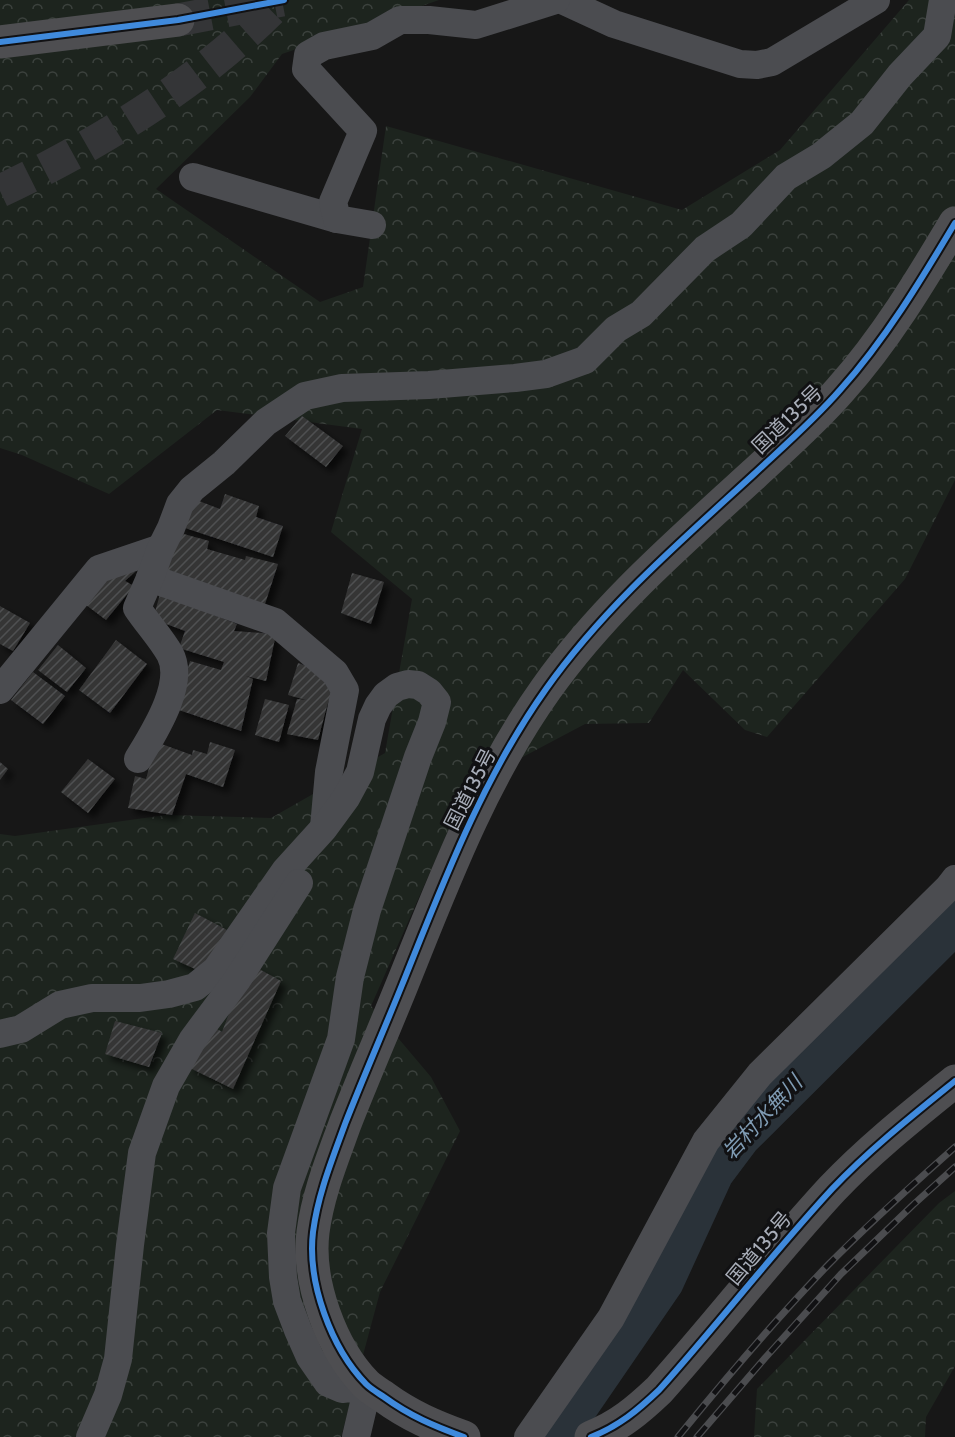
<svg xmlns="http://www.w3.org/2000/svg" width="955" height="1437" font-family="Cabin,'Noto Sans JP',sans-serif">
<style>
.forest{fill:url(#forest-crowns)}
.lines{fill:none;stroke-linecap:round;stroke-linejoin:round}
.river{stroke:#2a3239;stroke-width:44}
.building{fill:url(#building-hatch);filter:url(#shadow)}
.highway-tunnel{stroke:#343537;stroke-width:33;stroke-dasharray:33 16;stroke-linecap:butt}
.street{stroke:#4b4c50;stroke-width:28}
.highway{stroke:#4e4e51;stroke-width:33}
.rail-casing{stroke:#4b4c4f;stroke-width:7}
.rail{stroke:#111113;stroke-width:4.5;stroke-dasharray:14;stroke-linecap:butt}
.cycleway-casing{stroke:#111113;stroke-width:10}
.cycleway{stroke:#408adc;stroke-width:6}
.labels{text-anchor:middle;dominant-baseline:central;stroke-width:6;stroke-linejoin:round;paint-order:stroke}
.street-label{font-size:20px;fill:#a8adb8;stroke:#111113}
.water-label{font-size:21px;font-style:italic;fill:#7f9bb3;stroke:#111113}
</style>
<defs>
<pattern id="forest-crowns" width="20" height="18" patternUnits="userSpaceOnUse" patternTransform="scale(1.5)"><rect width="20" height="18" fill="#1d241e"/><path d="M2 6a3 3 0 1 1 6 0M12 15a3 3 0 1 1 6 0" fill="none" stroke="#3b413d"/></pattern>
<pattern id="building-hatch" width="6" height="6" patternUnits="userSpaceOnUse" patternTransform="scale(1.5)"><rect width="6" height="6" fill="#353536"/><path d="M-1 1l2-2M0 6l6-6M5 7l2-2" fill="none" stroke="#4f5051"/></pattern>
<filter id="shadow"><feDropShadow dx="5.5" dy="5.5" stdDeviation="3" flood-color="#0009"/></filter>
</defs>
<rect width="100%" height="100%" fill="#171717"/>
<g class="forest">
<polygon points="0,0 439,0 282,54 250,97 156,189 320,302 363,287 386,126 682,210 780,150 909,0 955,0 955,480 905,579 767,737 745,730 683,670 649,723 585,724 468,786 371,1006 431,1077 460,1131 380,1292 341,1437 0,1437 0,834 15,836 166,815 271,818 385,753 412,599 331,532 362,429 217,410 109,494 22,455 0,448"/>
<polygon points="955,1191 955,1366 926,1417 925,1437 754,1437 757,1389 939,1203"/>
</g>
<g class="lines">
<polyline class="river" points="555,1437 662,1281 712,1172 739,1136 955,921"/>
</g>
<g class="building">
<polygon points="302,416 343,446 326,467 285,436"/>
<polygon points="225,494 259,506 256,517 283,526 273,557 179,526 191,498 220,509"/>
<polygon points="173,531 209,541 207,549 245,560 246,556 278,564 263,610 160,574"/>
<polygon points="123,565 135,572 125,581 134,586 106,620 82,602"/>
<polygon points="352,573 384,582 371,624 341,613"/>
<polygon points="162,587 194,607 237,624 234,631 276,634 266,681 246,676 253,679 241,731 176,709 190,661 221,670 224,662 179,648 185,631 153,619"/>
<polygon points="0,606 30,623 13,651 0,644"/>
<polygon points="116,640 147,664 110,713 79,690"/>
<polygon points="58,645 86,668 67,692 38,670"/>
<polygon points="298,663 337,676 327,706 318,740 287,734 297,699 306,700 288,695"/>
<polygon points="33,672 65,696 43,724 11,700"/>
<polygon points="265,699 289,705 279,742 255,735"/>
<polygon points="156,742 192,755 193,750 207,754 210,742 235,750 223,787 186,774 172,815 128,808 135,776 146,779"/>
<polygon points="88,759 115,779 88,813 61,792"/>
<polygon points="0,762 8,769 0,780"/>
<polygon points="195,913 227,930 204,973 173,959"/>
<polygon points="248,963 281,981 233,1089 188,1067 213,1027 222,1032"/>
<polygon points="115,1021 162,1033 149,1067 105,1054"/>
</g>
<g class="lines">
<g class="highway-tunnel">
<polyline points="178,20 282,0"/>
<path d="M0 191C100 144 204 80 281 0"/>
</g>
<g class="street">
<polyline points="562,0 614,24 740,64 757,65 772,62 876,0"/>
<polyline points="193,177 337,219"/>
<polyline points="372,225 337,219 333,202 363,131 306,69 308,55 324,46 372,36 400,20 429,20 476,25 556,0"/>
<polyline points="150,578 275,622 335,673 345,690 329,772 324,827"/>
<polyline points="0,690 99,569 161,548"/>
<path d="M138 759C153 734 186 684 170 654 161 638 147 623 137 608L150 578 161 548 171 528 180 504 192 489 224 463 266 422 305 396 342 388 429 385 515 378 546 374 585 360 616 329 641 314 705 249 741 225 786 177 821 156 862 123 900 75 937 36 943 0"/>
<polyline points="0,1034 21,1029 60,1005 92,998 140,998 169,994 195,987 216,970 285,871 324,828 346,798 360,772 372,719 378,706 386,695 397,687 408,684 418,685 429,692 437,702 432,722 418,757 367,910 350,977 341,1039 287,1188 281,1233 283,1277 287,1301 298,1330 310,1357 328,1383 342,1389 368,1386 356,1437"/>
<polyline points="90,1437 108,1395 118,1359 130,1245 142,1153 166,1086 193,1039 237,980 299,883"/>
<polyline points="528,1437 611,1318 706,1141 760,1074 948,888 955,879"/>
</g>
<g class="highway">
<polyline points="0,42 178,20"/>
<path d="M464 1437C434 1426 410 1416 384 1397 378 1393 371 1389 366 1384 331 1348 307 1282 313 1232 318 1194 332 1160 345 1124 363 1078 383 1032 402 985 443 883 482 779 546 689 604 607 681 541 754 474 784 446 814 420 840 390 885 340 921 280 955 223"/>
<path d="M591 1437C619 1426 638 1410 659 1390 718 1324 772 1254 832 1189 870 1149 913 1115 955 1081"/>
</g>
<g class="rail-casing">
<g id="rail">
<path d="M678 1437C726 1378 775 1320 828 1265 868 1224 912 1185 955 1147"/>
<polyline points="697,1437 765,1358 841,1274 914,1204 955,1167"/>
</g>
</g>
<use href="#rail" class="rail"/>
<g class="cycleway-casing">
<g id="cycleway">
<polyline points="0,42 178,20 284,0"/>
<path d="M464 1437C434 1426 410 1416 384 1397 378 1393 371 1389 366 1384 331 1348 307 1282 313 1232 318 1194 332 1160 345 1124 363 1078 383 1032 402 985 443 883 482 779 546 689 604 607 681 541 754 474 784 446 814 420 840 390 885 340 921 280 955 223"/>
<path d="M591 1437C619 1426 638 1410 659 1390 718 1324 772 1254 832 1189 870 1149 913 1115 955 1081"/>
</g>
</g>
<use href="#cycleway" class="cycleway"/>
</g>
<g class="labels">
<g class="street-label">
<text transform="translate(787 419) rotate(-44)">国道135号</text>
<text transform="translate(470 789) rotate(-63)">国道135号</text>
<text transform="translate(759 1248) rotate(-50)">国道135号</text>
</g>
<g class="water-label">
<text transform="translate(762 1117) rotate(-47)">岩村水無川</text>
</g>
</g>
</svg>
